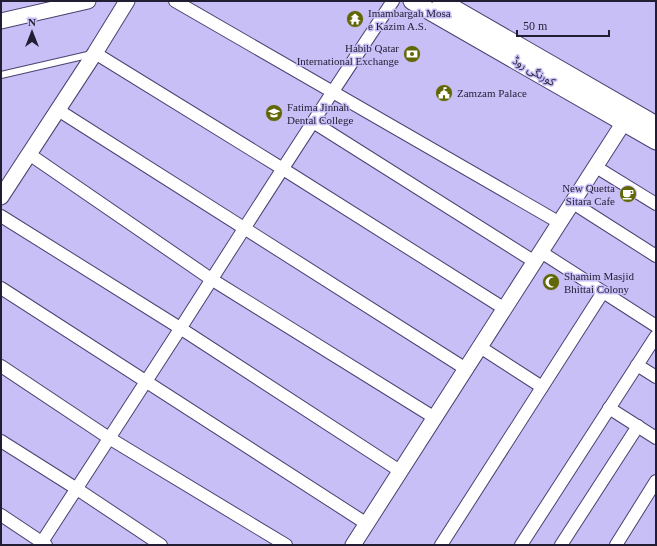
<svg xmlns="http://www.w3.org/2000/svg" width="657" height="546" font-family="'Times New Roman','Noto Sans Arabic',serif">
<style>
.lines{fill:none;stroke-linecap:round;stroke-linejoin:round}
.service-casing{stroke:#4c4170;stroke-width:8}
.minor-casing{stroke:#4c4170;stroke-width:14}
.tertiary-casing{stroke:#4c4170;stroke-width:17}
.secondary-casing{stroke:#4c4170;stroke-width:19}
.service{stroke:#fff;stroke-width:6}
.minor{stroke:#fff;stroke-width:12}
.tertiary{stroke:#fff;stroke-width:15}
.secondary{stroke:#fff;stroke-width:17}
.labels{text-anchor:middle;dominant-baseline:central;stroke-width:3;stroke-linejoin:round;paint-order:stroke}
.poi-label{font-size:11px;fill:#221d32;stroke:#c9bff7;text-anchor:start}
.street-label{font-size:11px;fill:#221d32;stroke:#c9bff7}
</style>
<rect width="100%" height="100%" fill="#c9bff7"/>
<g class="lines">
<g class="service-casing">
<polyline id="service" points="1,75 92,54"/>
</g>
<g class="minor-casing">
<g id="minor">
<polyline points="175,1 560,223"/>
<polyline points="95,53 283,169 505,309"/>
<polyline points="58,110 466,369"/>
<polyline points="313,122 535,262"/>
<polyline points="29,154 211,279 435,418"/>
<polyline points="596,167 656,204"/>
<polyline points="573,203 656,256"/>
<polyline points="1,216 180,328 400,471"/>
<polyline points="541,252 656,326"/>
<polyline points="1,288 367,524"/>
<polyline points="480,347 542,387"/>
<polyline points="637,365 656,377"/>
<polyline points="1,366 109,438 286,545"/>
<polyline points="609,408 656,438"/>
<polyline points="1,441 77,489 161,545"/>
<polyline points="1,515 46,545"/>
<path d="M40 545C86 473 134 401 180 329 250 219 320 109 393 1"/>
<polyline points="441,545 603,292"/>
<polyline points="521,545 656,336"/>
<polyline points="561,545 638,426"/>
<polyline points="616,545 656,481"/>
</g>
</g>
<g class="tertiary-casing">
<g id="tertiary">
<polyline points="1,21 88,1"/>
<polyline points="1,197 95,53 127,1"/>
<polyline points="353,545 624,122 631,114"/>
</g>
</g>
<g class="secondary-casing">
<g id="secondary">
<polyline points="412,1 656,141"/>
<polyline points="441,1 656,125"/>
</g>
</g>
<use href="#service" class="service"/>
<use href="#minor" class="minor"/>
<use href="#tertiary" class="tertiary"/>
<use href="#secondary" class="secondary"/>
</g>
<defs>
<g id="temple-disc" transform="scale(0.9)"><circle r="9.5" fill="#626706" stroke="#c9bff7"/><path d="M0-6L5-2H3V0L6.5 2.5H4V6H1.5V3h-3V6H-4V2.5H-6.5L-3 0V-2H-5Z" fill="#fff"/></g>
<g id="bank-disc" transform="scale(0.9)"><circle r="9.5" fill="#626706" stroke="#c9bff7"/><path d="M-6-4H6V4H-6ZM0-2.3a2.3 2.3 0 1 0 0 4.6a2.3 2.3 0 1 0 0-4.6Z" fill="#fff"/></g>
<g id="civic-disc" transform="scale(0.9)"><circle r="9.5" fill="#626706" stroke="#c9bff7"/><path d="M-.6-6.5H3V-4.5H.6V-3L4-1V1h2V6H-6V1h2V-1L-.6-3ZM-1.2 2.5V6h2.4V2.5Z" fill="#fff"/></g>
<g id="university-disc" transform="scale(0.9)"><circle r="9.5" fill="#626706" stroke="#c9bff7"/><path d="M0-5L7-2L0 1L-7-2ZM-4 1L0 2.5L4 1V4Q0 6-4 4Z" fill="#fff"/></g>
<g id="cafe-disc" transform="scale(0.9)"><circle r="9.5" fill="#626706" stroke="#c9bff7"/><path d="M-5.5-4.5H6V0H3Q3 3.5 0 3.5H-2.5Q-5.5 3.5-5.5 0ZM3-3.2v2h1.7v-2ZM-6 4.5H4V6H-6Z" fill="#fff"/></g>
<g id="mosque-disc" transform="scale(0.9)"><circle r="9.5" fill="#626706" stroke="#c9bff7"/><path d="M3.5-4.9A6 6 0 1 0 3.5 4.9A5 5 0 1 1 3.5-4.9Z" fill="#fff"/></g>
</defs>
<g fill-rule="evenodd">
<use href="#temple-disc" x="355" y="19"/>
<use href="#bank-disc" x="412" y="54"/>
<use href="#civic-disc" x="444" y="93"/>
<use href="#university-disc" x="274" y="113"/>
<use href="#cafe-disc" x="628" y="194"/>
<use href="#mosque-disc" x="551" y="282"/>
</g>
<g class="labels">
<g class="poi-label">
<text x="368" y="13">Imambargah Mosa<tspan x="368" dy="13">e Kazim A.S.</tspan></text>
<text x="399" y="48" text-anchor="end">Habib Qatar<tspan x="399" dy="13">International Exchange</tspan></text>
<text x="457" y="93">Zamzam Palace</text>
<text x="287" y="107">Fatima Jinnah<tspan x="287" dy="13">Dental College</tspan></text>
<text x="615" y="188" text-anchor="end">New Quetta<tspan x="615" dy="13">Sitara Cafe</tspan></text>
<text x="564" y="276">Shamim Masjid<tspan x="564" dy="13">Bhittai Colony</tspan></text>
</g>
<g class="street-label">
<text transform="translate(534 71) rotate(30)">کورنگی روڈ</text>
</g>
</g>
<rect width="657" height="546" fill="none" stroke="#221d32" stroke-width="4"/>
<g transform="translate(32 32)" stroke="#c9bff7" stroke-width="3" paint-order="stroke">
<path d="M0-3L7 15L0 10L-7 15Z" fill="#221d32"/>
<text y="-6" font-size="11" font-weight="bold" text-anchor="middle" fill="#221d32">N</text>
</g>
<path d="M517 30v6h92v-6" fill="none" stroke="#221d32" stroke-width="2"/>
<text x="523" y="30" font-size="12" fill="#221d32" stroke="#c9bff7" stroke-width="3" paint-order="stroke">50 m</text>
</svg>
